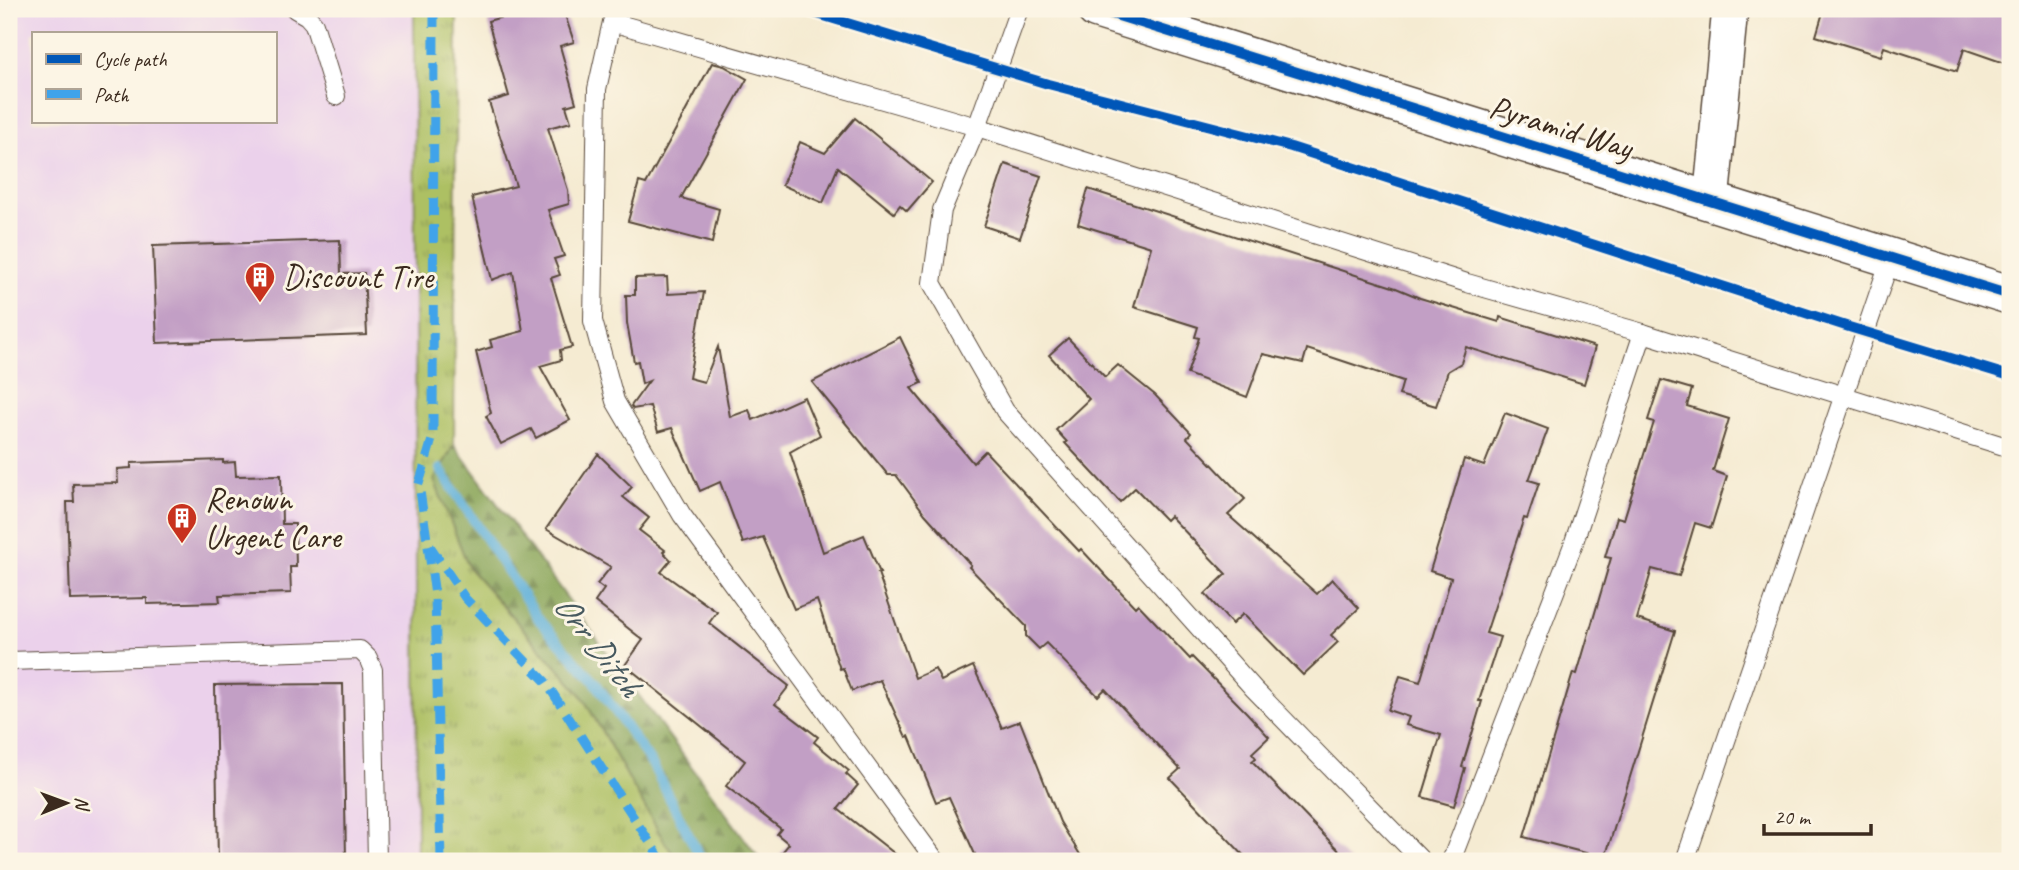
<svg xmlns="http://www.w3.org/2000/svg" width="2019" height="870" font-family="Caveat,sans-serif">
<style>
.built{fill:#ebd1eb;fill-rule:evenodd}
.grass{fill:url(#grass-tufts);stroke:#747541;stroke-width:2}
.forest{fill:url(#forest-firs);stroke:#62683c;stroke-width:2}
.lines{fill:none;stroke-linecap:round;stroke-linejoin:round}
.stream{stroke:#5dafd8;stroke-width:10}
.building{fill:#c29fc5}
.lane-casing{stroke:#574739;stroke-width:20}
.street-casing{stroke:#574739;stroke-width:38}
.primary-casing{stroke:#574739;stroke-width:41}
.lane{stroke:#fff;stroke-width:18}
.street{stroke:#fff;stroke-width:35}
.primary{stroke:#fff;stroke-width:38}
.quiet{stroke:#3fa3ea;stroke-width:9;stroke-dasharray:18 9;stroke-linecap:butt}
.cycleway-casing{stroke:#fcf5e5;stroke-width:15}
.cycleway{stroke:#0057b8;stroke-width:10}
.labels{text-anchor:middle;dominant-baseline:central;stroke-width:6;stroke-linejoin:round;paint-order:stroke}
.street-label{font-size:33px;fill:#3b2a1e;stroke:#fcf5e5}
.poi-label{font-size:33px;fill:#3b2a1e;stroke:#fcf5e5;text-anchor:start}
.water-label{font-size:35px;font-style:italic;fill:#47595f;stroke:#fcf5e5}
</style>
<defs>
<pattern id="grass-tufts" width="24" height="20" patternUnits="userSpaceOnUse" patternTransform="scale(1.75)"><rect width="24" height="20" fill="#adc064"/><path d="M3 7l-1-3M5 7V3M7 7l1-3M15 17l-1-3M17 17v-4M19 17l1-3" fill="none" stroke="#8e9c52"/></pattern>
<pattern id="forest-firs" width="22" height="20" patternUnits="userSpaceOnUse" patternTransform="scale(1.75)"><rect width="22" height="20" fill="#8aa65a"/><path d="M5 1l3.5 6h-7zM16 11l3.5 6h-7z" fill="#72874a"/></pattern>
</defs>
<rect width="100%" height="100%" fill="#fcf5e5"/>
<filter id="ink" filterUnits="userSpaceOnUse"><feTurbulence type="fractalNoise" baseFrequency=".0143" numOctaves="2"/><feDisplacementMap in="SourceGraphic" scale="14" xChannelSelector="R" yChannelSelector="G"/><feConvolveMatrix kernelMatrix="1 2 1 2 8 2 1 2 1" color-interpolation-filters="sRGB"/></filter>
<filter id="wash" filterUnits="userSpaceOnUse"><feTurbulence type="fractalNoise" baseFrequency=".00686" numOctaves="4" result="noise"/><feDisplacementMap in="SourceGraphic" scale="28" xChannelSelector="R" yChannelSelector="G"/><feGaussianBlur stdDeviation="1.57" result="paint"/><feColorMatrix in="noise" values="0 0 0 0 0 0 0 0 0 0 0 0 0 0 0 0 0 1.4 0 .05"/><feComposite in="paint" operator="in"/></filter>
<g filter="url(#wash)">
<rect width="100%" height="100%" fill="#f5ebd2"/>
<path class="built" d="M9 9H414L417 861H9ZM33 33H275V121H33Z"/>
<polygon class="grass" points="414,9 457,9 454,445 435,480 469,568 581,694 664,841 678,861 417,861"/>
<polygon class="forest" points="454,445 761,861 678,861 664,841 581,694 469,568 434,480"/>
<g class="lines">
<polyline class="stream" points="440,469 540,621 595,682 652,764 702,861"/>
</g>
<g id="blocks">
<g class="building">
<polygon points="531,9 563,9 574,42 560,46 576,103 566,106 571,122 548,128 568,190 569,204 548,210 564,256 554,259 560,275 551,278 572,347 560,350 561,360 540,366 570,420 536,438 531,429 501,444 486,416 491,413 476,352 492,347 490,340 523,331 513,272 492,280 472,197 516,186 489,102 509,96 488,21"/>
<polygon points="1824,9 2010,9 2010,65 1964,49 1957,71 1884,47 1881,56 1816,36"/>
<polygon points="712,63 724,66 747,79 681,198 719,209 712,243 628,221 639,182 646,184"/>
<polygon points="855,118 932,182 907,211 900,205 894,213 838,167 823,203 782,185 800,142 825,153"/>
<polygon points="1005,164 1041,176 1020,238 984,226"/>
<polygon points="1088,189 1396,288 1420,298 1499,322 1500,317 1595,347 1584,384 1466,347 1461,363 1448,371 1436,406 1399,395 1403,381 1307,349 1303,363 1263,354 1247,397 1187,374 1199,338 1195,337 1198,327 1134,307 1151,247 1078,224"/>
<polygon points="340,240 341,274 364,273 367,335 157,343 153,246"/>
<polygon points="667,277 668,294 704,292 689,378 704,382 718,347 730,417 749,410 753,420 804,397 820,435 790,452 823,552 864,535 880,573 878,573 915,678 935,669 941,681 973,666 1002,728 1020,721 1060,822 1084,861 978,861 949,797 936,802 909,736 906,737 880,680 852,691 843,668 840,669 817,600 794,609 763,537 743,543 720,482 700,491 672,428 658,432 650,406 633,409 631,406 649,381 642,384 638,361 634,362 627,323 626,295 635,295 635,278"/>
<polygon points="900,337 922,383 911,388 973,463 985,451 1079,551 1081,549 1135,607 1138,604 1190,659 1192,657 1247,713 1269,737 1252,753 1256,758 1252,761 1349,861 1249,861 1170,778 1180,769 1105,689 1098,696 1046,643 1039,649 1026,636 1026,626 969,567 971,565 925,514 896,475 888,475 812,382"/>
<polygon points="1068,338 1105,377 1118,365 1155,395 1191,433 1187,438 1245,499 1228,515 1317,594 1332,579 1359,608 1331,635 1338,642 1303,675 1243,614 1232,624 1205,594 1226,574 1170,516 1166,520 1135,488 1120,502 1065,443 1067,442 1056,430 1089,399 1049,355"/>
<polygon points="1661,380 1692,389 1687,406 1729,419 1713,471 1727,476 1711,528 1695,523 1679,576 1652,569 1637,619 1675,631 1605,858 1524,837 1573,673 1577,674 1611,558 1605,557 1617,517 1624,519 1654,422 1648,420"/>
<polygon points="1505,413 1548,429 1529,480 1539,483 1527,519 1524,518 1486,633 1500,637 1479,701 1482,701 1462,767 1465,768 1454,806 1422,797 1441,735 1406,725 1409,717 1388,710 1400,676 1420,682 1451,578 1430,571 1464,459 1484,466"/>
<polygon points="598,454 632,487 623,497 649,518 639,530 665,550 663,552 671,560 661,572 717,612 709,623 789,686 775,704 818,737 814,742 849,771 846,774 858,785 838,809 904,861 775,861 789,844 777,834 781,829 726,786 745,761 625,665 643,640 595,602 604,589 597,584 611,567 546,529"/>
<polygon points="223,460 223,463 235,462 236,476 281,475 282,524 295,524 296,567 290,567 291,593 219,595 220,602 147,604 147,598 70,600 67,502 74,502 73,484 118,483 117,469 131,468 131,463"/>
<polygon points="343,684 346,861 218,861 215,685"/>
</g>
</g>
</g>
<g filter="url(#ink)">
<use href="#blocks" fill-opacity="0" stroke="#574739" stroke-width="2"/>
<g class="lines">
<g class="lane-casing">
<g id="lane">
<polyline points="295,9 307,16 314,24 336,96"/>
<polyline points="1019,9 977,127 942,210 932,283 1005,411 1254,689 1422,861"/>
<polyline points="1643,333 2010,448"/>
<polyline points="9,661 360,650 368,658 373,670 377,861"/>
<polyline points="936,861 682,515 615,401 593,321 597,89 612,22 977,127 1467,283 1643,333 1573,545 1451,861"/>
<polyline points="1685,861 1891,257"/>
</g>
</g>
<g class="street-casing">
<polyline id="street" points="1711,201 1730,9"/>
</g>
<g class="primary-casing">
<polyline id="primary" points="1096,9 2010,295"/>
</g>
<use href="#lane" class="lane"/>
<use href="#street" class="street"/>
<use href="#primary" class="primary"/>
<g class="quiet">
<polyline points="434,9 433,436 419,484 435,595 441,861"/>
<polyline points="430,546 465,598 545,681 662,861"/>
</g>
<g class="cycleway-casing">
<g id="cycleway">
<polyline points="801,9 1048,84 1291,147 1849,327 2010,376"/>
<polyline points="1096,9 2010,295"/>
</g>
</g>
<use href="#cycleway" class="cycleway"/>
</g>
</g>
<defs>
<g id="building-pin" transform="scale(1.575)"><path d="M0 17L-7.5 6A9.5 9.5 0 1 1 7.5 6Z" fill="#c8321e" stroke="#fcf5e5"/><path d="M-4-6H4V6H1V3H-1V6H-4ZM-2.5-4.3h1.7v1.8h-1.7ZM.8-4.3h1.7v1.8H.8ZM-2.5-1h1.7V.8h-1.7ZM.8-1h1.7V.8H.8Z" fill="#fff"/></g>
</defs>
<g fill-rule="evenodd">
<use href="#building-pin" x="260" y="277"/>
<use href="#building-pin" x="182" y="518"/>
</g>
<g class="labels">
<g class="street-label">
<text transform="translate(1561 127) rotate(17)">Pyramid Way</text>
</g>
<g class="poi-label">
<text x="283" y="277">Discount Tire</text>
<text x="205" y="499">Renown<tspan x="205" dy="38">Urgent Care</tspan></text>
</g>
<g class="water-label">
<text transform="translate(598 645) rotate(52)">Orr Ditch</text>
</g>
</g>
<rect width="2019" height="870" fill="none" stroke="#fcf5e5" stroke-width="35"/>
<rect x="32" y="32" width="245" height="91" fill="#fcf5e5" stroke="#afa495" stroke-width="2"/>
<rect x="46" y="54" width="35" height="10" fill="#0057b8" stroke="#afa495" stroke-width="2"/>
<text x="94" y="66" font-size="21" fill="#3b2a1e">Cycle path</text>
<rect x="46" y="89" width="35" height="10" fill="#3fa3ea" stroke="#afa495" stroke-width="2"/>
<text x="94" y="102" font-size="21" fill="#3b2a1e">Path</text>
<g transform="translate(66 803) rotate(89)" stroke="#fcf5e5" stroke-width="5" paint-order="stroke">
<path d="M0-5L12 26L0 18L-12 26Z" fill="#3b2a1e"/>
<text y="-10" font-size="19" font-weight="bold" text-anchor="middle" fill="#3b2a1e">N</text>
</g>
<path d="M1764 824v10h107v-10" fill="none" stroke="#3b2a1e" stroke-width="3.5"/>
<text x="1774" y="824" font-size="21" fill="#3b2a1e" stroke="#fcf5e5" stroke-width="5" paint-order="stroke">20 m</text>
</svg>
